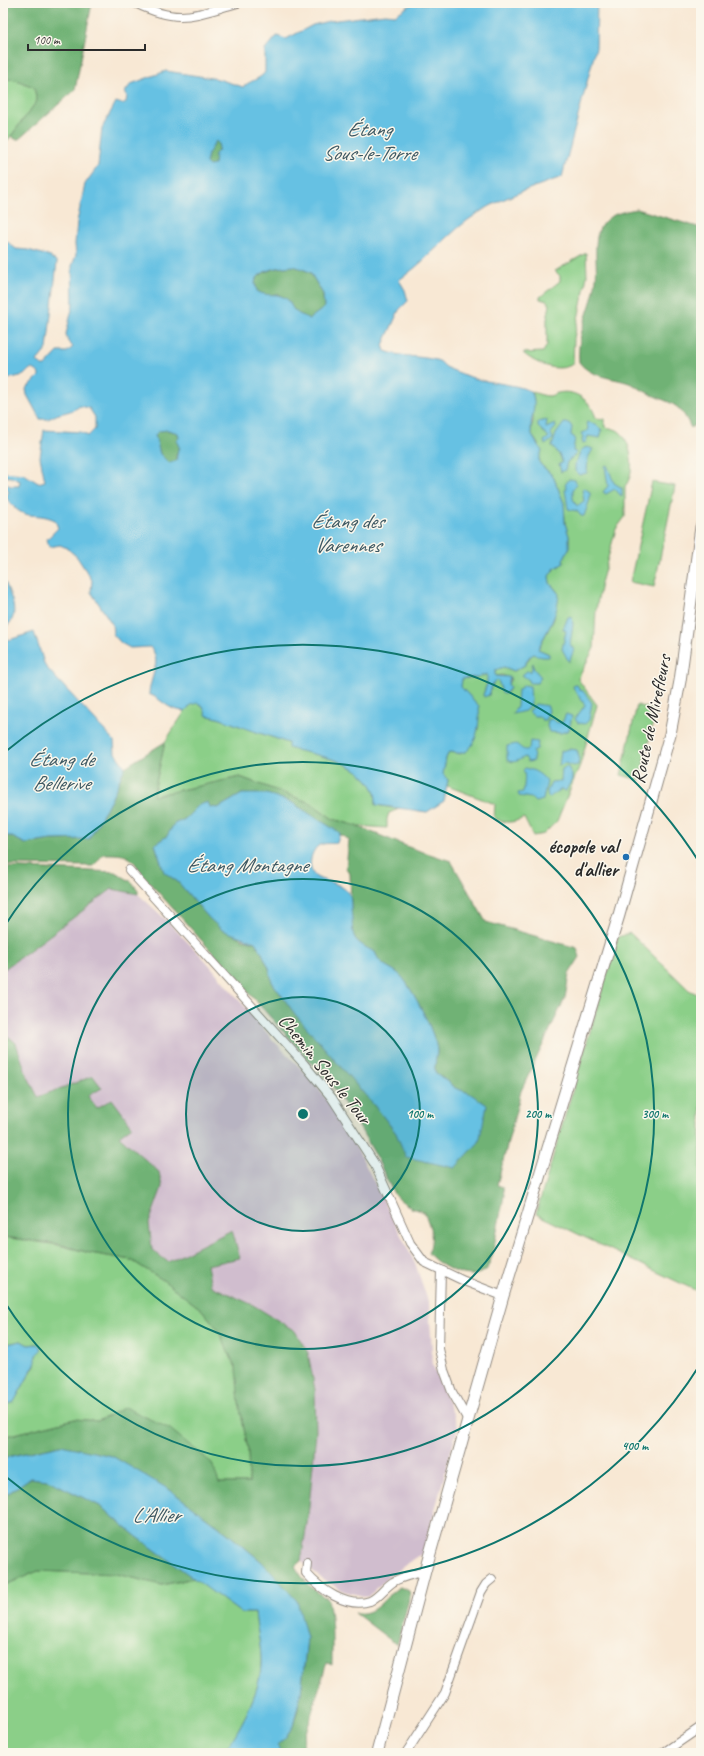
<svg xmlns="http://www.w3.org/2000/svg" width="704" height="1756" font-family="Caveat,sans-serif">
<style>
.industrial{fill:#d0bdce}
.green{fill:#8bcf88;stroke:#5b7d5a}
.forest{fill:#70b274;stroke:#4e6e50;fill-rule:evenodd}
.water{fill:#66c1e3;stroke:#487687;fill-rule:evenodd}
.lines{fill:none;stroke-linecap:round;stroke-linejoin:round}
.street-casing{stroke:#928a80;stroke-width:10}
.secondary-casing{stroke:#928a80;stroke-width:13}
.street{stroke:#fff;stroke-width:8}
.secondary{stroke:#fff;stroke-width:11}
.ring{fill:none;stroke:#0f766e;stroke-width:2}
.poi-dot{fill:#1f6fb2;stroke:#fbf7ec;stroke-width:1.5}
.labels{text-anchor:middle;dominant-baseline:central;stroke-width:3;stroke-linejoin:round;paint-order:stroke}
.street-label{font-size:20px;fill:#2b2b2b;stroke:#fbf7ec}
.poi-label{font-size:20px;font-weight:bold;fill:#2b2b2b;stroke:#fbf7ec;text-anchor:end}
.water-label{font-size:21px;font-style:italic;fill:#3d5862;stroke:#fbf7ec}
.centre{fill:#0f766e;stroke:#fbf7ec;stroke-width:2}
.ring-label{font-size:12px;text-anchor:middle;font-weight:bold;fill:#0f766e;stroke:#fbf7ec;stroke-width:3;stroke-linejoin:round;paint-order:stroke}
</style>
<rect width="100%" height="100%" fill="#fbf7ec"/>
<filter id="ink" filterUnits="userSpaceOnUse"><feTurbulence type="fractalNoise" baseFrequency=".025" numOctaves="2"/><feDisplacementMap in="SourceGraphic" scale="8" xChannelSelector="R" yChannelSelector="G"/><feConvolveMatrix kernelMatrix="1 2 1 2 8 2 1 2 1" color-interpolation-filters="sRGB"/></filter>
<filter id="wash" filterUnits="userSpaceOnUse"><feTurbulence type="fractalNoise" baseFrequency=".012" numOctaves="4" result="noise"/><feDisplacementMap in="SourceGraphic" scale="16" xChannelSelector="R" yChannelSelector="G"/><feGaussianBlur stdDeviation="0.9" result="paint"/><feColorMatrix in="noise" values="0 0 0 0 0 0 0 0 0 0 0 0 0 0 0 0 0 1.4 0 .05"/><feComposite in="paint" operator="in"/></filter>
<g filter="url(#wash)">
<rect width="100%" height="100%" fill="#f8e8d4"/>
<polygon class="industrial" points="112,889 138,894 164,918 206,961 273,1040 310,1078 336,1112 362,1158 415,1263 429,1304 433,1366 458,1426 423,1553 388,1577 368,1597 343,1591 321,1578 301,1561 308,1517 316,1432 315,1390 308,1353 295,1331 253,1305 211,1286 207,1265 168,1262 152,1250 149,1223 162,1187 159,1172 119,1136 112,1099 97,1108 88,1096 101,1088 38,1097 26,1073 16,1043 3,1032 3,970"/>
<g class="green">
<polygon points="3,78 16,80 34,87 37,101 8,140 3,144"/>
<path d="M586 253 587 276 574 338 573 364C557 374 535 363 523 353L543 352 547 345V319L550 305 547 301 540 299V297L560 281V276L555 271Z"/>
<path d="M531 391C535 393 544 396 549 396 552 396 555 393 558 393 576 389 591 401 596 418L605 419V427C610 428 617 429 620 432 632 443 636 474 625 486V517L616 529 601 583 596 610 594 648 578 679 597 705 580 765 557 821 544 834 533 836 524 818C512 823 505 824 494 818L495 804 447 786 448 780 443 774 446 758 449 752 461 754 478 730 479 706 461 687 462 679C472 677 479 678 488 674L487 684 483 695H489L493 683 498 680 502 693H507L510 688 508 684 511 679 502 675 495 676V670L504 667 514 671 525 665 532 654H549L538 649 554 619 557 591 550 583 549 576 554 569 564 563 563 560 569 548V536L565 523 564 503 553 476 540 464 538 444 532 435 531 428 533 422V394Z"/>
<polygon points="652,482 675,486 654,587 630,582"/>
<path d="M198 703 202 705 207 716C218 717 226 721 237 725 254 732 271 736 288 743L289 748C318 756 360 760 374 790 376 794 376 801 376 805L399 809 389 813 387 819V828L357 826 333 819 311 803 240 777 153 796 165 742 185 711 191 705Z"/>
<polygon points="637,705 656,710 640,780 621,775"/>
<polygon points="630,933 689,990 701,996 701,1293 536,1214 618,937"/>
<polygon points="3,1237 58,1245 90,1253 131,1260 163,1280 202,1310 217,1328 237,1368 239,1403 248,1449 249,1483 219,1483 111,1415 98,1421 75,1419 3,1437 3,1406 14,1401 35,1365 36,1355 42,1349 36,1344 28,1345 21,1341 3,1345"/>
<path d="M38 1571 116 1574 162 1585 194 1578 241 1613H255C257 1630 262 1648 261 1666 261 1690 238 1734 223 1753H3V1586Z"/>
</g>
<g class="forest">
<polygon points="3,3 92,3 75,90 19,139 15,139 11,136 37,101 34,87 16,80 3,78"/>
<polygon points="216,140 219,144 218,151 215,154 215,165 209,166 206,163 208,154"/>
<path d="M637 209 701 228V420L691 428C679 401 672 405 648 393 641 390 636 385 629 383 612 377 591 378 579 362 576 331 593 308 596 279 598 262 591 236 604 222 612 213 626 211 637 209Z"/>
<path d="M294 266 310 272 323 294 324 308 309 319C305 316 301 315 297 313 292 309 288 298 279 295 270 293 268 298 257 291L255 283 256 279C264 269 281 267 294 266Z"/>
<polygon points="165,430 178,432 181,449 176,455 176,461 169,463 160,454 155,435 159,431"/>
<path d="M165 742 153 796 240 777 311 803 333 819 357 826 411 848 451 861 486 922 577 948 580 957 569 974 565 998 521 1091 497 1185 503 1187 504 1196 492 1256 486 1271C481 1272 475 1276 470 1275 456 1274 437 1264 428 1253 435 1238 430 1226 424 1212L411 1208 395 1196 375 1154 357 1123 335 1089 141 873C131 853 123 854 103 854L94 866 3 865V836H10L26 844 51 840 89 839 111 800 125 767ZM242 794 291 802 349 840 346 868 350 874 352 931C356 943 363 947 375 952 381 968 391 966 401 976 412 988 436 1034 437 1051 437 1057 434 1064 435 1072L455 1088 469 1093 406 1156 396 1133 379 1111 295 1014 272 982 269 968 262 953 255 942 242 939 209 918 178 882 164 872 155 844 167 836 174 824 185 819 199 805 218 808Z"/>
<polygon points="3,867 115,872 132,882 138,890 138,894 112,889 3,970"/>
<path d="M3 1032 16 1043 26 1073 38 1097 93 1076 102 1088 88 1096 97 1108 112 1099 132 1126 119 1136 159 1172 162 1187 149 1223 152 1250 168 1262 232 1230 240 1258 207 1265 211 1286 253 1305 295 1331 308 1353 315 1390 316 1432 308 1517 301 1561 295 1566C303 1581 314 1591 328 1599 333 1621 332 1642 332 1665L327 1663 325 1668 300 1753H282L276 1745 285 1738 293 1726 297 1712 301 1693 307 1638 262 1562 227 1533 170 1490 61 1445 3 1458V1437L75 1419 98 1421 125 1407 170 1429 212 1463 219 1483H249L248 1449 239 1403 236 1368 217 1328 202 1310 163 1280 131 1260 90 1253 58 1244 3 1237Z"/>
<polygon points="30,1478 48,1480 100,1506 136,1536 194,1578 162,1585 116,1574 38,1571 3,1586 3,1497"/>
<path d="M400 1587 409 1591 410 1595 397 1645 355 1613C378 1616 384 1595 400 1587Z"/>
</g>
<g class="water">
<path d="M597 3 596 48 562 177C529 189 496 199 468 220 444 238 424 263 399 280L405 290 408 301 399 310 383 345 385 351C400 357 420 356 436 360 441 361 442 364 446 367 451 370 460 373 465 375 486 384 510 382 531 391 538 404 531 415 531 428 531 436 538 445 542 451L539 459 540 464 553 476 564 503 565 523 569 536V548L563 560 564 563 554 569 549 576 550 583 559 594C557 619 548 628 538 649L549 654V657H542L534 654 529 657 525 665 514 671 504 667 495 670V676L510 677 508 684 510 688 505 694 502 693 498 680 493 683 489 695 484 697 483 695 487 684V674C478 678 472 677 462 679L461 687 479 706C480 718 478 750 462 753 458 754 454 752 449 752L446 758 443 774 448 780 444 801 427 812 376 805C376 801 376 794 374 790 360 760 318 756 288 748V743C271 736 254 732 237 725 226 721 218 717 207 716L202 705 198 703 191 705 185 711C166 710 164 700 149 694 150 677 163 660 150 647L130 648 121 643 113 634 112 624 91 592 92 580 77 557 67 548 60 545 49 547 47 539 58 528 55 520C33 510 24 524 6 497L9 491 3 485V481L10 486H19L20 481 11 477 3 476V472L24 474 38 483 45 481 40 457 44 430 81 432 88 436 95 429V417L89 408 80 406C73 411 67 412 59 414 50 417 51 420 40 419L27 395 26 389 39 376C39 371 34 369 30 369L24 375 3 380V238L16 249 28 250 49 256 57 262 47 349 37 361 42 366H45L58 352H67L73 347 68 342 66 334 73 305 72 266 76 255 75 244 77 222 85 184 98 166 102 128 116 102 122 104 126 102 127 96 125 92 131 84 166 71 218 79 243 87C249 81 261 79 265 72V50L277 36 286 39 313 25 329 21 385 14 395 15 412 4ZM216 141 219 144 218 151 215 154 214 165 209 166 206 163 208 154ZM294 266 310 272 323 294 324 308 309 319C305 316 299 315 295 311 289 305 292 300 281 296 272 293 267 297 257 291L255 283 256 279C264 268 282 267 294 266ZM168 430 178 433 179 438 176 440 180 449H178L176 461 169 463 160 454 155 435 159 431Z"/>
<polygon points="547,420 546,428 555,424 556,427 551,433 553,439 545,445 544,441 549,437 538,427 538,422"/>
<polygon points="587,422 595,424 602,430 600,438 588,436 586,442 583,443 582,440 583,437 581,433 587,431 588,427 586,424"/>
<polygon points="564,423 569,423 572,427 571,435 575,438 573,451 576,452 576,454 567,462 565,470 561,472 559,464 562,463 560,456 552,446 556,434"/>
<polygon points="587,447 593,449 588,458 587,473 579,475 575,471 575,464 582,449"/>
<polygon points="607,465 614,483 622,488 622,497 615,489 606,494 603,492 608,486 605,466"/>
<polygon points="569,479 575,480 577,485 573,489 573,499 577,506 584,501 582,489 584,488 590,492 590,499 584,516 581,516 577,511 568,509 565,490 567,489 565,485"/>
<path d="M3 577C9 593 24 618 3 628Z"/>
<polygon points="572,616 573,625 570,644 574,650 569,662 562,649 566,631 563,629 568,617"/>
<polygon points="3,628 4,636 9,640 34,632 45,666 114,741 115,753 125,767 111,800 89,839 51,840 26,844 10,836 3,836"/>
<polygon points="533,663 534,669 541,677 537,683 530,683 529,680 522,675 527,671 531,671"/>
<polygon points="524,685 530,686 531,704 525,711 512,714 517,707 518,690"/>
<polygon points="574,685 577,685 580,690 583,691 592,703 589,720 585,724 578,723 575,719 585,705 573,687"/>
<polygon points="535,704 548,706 549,711 545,720 542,720 539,716 534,716 529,712"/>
<polygon points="566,714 572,716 569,730 561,733 549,732 547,726 548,720 553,719 556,722 562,723"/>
<path d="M530 741 538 742 537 749 533 751 534 761 528 762 525 757C519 760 514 764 507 760V746L516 744C521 747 523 752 529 749Z"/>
<polygon points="569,749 577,750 579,757 578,765 573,766 564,763 559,766 561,751"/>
<polygon points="565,767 568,767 572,775 572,780 565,792 562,789 552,795 550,798 548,797 547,791 551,782 561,781 562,769"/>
<path d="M525 768C533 769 543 775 547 782L543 800 535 802 531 798 519 796 518 793 523 792C524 787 526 774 523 770Z"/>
<path d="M242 794H267L291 802 340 833 337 843C333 844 326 843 322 844 311 847 307 867 314 875 321 883 342 880 350 896 351 900 351 905 351 909 355 935 346 938 375 952 381 968 391 966 401 976 412 988 436 1034 437 1051 437 1057 434 1064 435 1072L455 1088 469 1093 487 1105 479 1142 455 1168 406 1157 396 1133 379 1111 295 1014 272 982 269 968 262 953 255 942 222 930 209 918 178 882 164 872 155 844 167 836 174 824 185 819 199 805 208 802 210 807 218 808Z"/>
<polygon points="21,1341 28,1345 38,1344 42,1349 36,1355 36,1362 14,1402 3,1406 3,1345"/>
<path d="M61 1445 112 1456 170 1490 227 1533 262 1562 297 1601 307 1638 301 1693 293 1726 285 1738 277 1745 282 1753H223C238 1734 261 1690 261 1666 262 1649 257 1630 255 1613H241L136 1536 100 1506 48 1480 30 1478 3 1497V1458Z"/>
</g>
</g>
<g filter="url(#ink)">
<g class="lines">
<g class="street-casing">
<g id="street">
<path d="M135 3C180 25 193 15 238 3"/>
<polyline points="129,870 304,1064 332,1098 374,1163 410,1243 424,1262 464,1281 503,1296"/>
<polyline points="441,1270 439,1349 444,1370 452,1392 468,1420"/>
<path d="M307 1563 306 1573C320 1589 347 1609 370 1601 379 1597 385 1587 393 1582 402 1576 416 1574 425 1571"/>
<polyline points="406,1753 445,1693 481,1592 486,1584 492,1579"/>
<polyline points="663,1753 701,1727"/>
</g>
</g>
<g class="secondary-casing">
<polyline id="secondary" points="377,1753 425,1571 503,1296 619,915 670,734 680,681 701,527"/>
</g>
<use href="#street" class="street"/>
<use href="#secondary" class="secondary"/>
</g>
</g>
<circle cx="303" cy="1114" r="117" fill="#0f766e" fill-opacity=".12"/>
<g class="ring">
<circle cx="303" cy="1114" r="117"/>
<circle cx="303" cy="1114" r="235"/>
<path d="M4 927A352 352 0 1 1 4 1301"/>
<path d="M701 1363A469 469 0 0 1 5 1476M5 752A469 469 0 0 1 701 865"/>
</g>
<circle class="poi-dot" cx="626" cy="857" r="4"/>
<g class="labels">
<g class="street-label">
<text transform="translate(651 719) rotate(-78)">Route de Mirefleurs</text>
<text transform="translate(325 1069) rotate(51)">Chemin Sous le Tour</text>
</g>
<g class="poi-label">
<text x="618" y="846">écopole val<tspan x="618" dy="23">d'allier</tspan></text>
</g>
<g class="water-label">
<text x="369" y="129">Étang<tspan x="369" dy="24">Sous-le-Torre</tspan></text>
<text x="347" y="521">Étang des<tspan x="347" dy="24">Varennes</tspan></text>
<text x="61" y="759">Étang de<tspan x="61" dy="24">Bellerive</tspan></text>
<text x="247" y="865">Étang Montagne</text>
<text x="156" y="1515">L'Allier</text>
</g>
</g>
<circle cx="303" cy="1114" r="6" class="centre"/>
<g class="ring-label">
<text x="420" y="1118">100 m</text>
<text x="538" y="1118">200 m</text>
<text x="655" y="1118">300 m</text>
<text x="635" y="1450">400 m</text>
</g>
<rect width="704" height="1756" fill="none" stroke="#fbf7ec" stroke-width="16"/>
<path d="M28 44v6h117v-6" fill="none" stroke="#2b2b2b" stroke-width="2"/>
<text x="34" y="44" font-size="12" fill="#2b2b2b" stroke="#fbf7ec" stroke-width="3" paint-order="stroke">100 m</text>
</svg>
